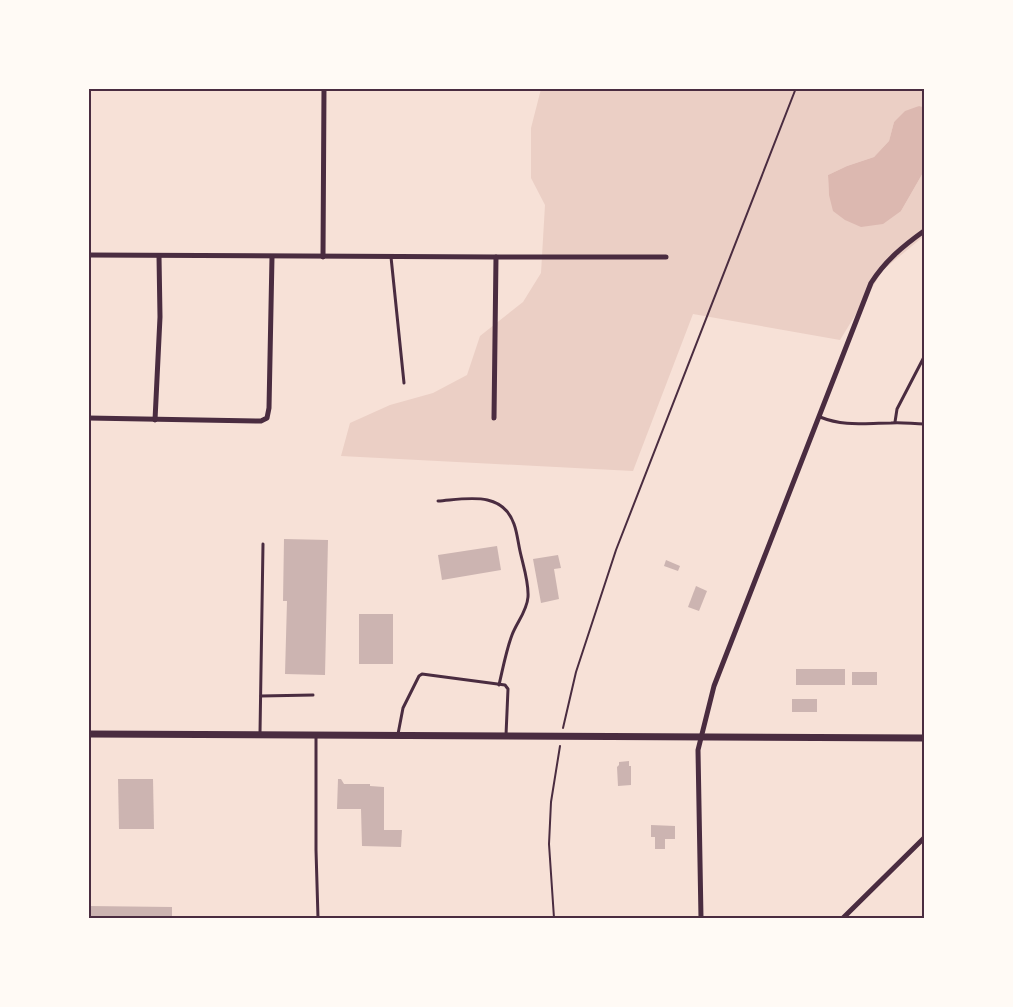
<svg xmlns="http://www.w3.org/2000/svg" width="1013" height="1007" font-family="'Titillium Web',sans-serif">
<style>
.green{fill:#ebcfc5}
.water{fill:#dcb8b0}
.building{fill:#ccb4b1}
.lines{fill:none;stroke-linecap:round;stroke-linejoin:round}
.path{stroke:#4a2c40;stroke-width:2}
.service{stroke:#4a2c40;stroke-width:3}
.minor{stroke:#4a2c40;stroke-width:5}
.tertiary{stroke:#4a2c40;stroke-width:7}
.neatline{fill:none;stroke:#4a2c40;stroke-width:2}
</style>
<rect width="100%" height="100%" fill="#f7e1d7"/>
<polygon class="green" points="541,89 924,89 924,107 919,106 894,122 889,141 874,157 847,166 828,175 829,195 901,211 924,171 924,236 883,270 840,340 693,314 633,471 341,456 350,423 390,405 433,393 467,375 480,336 523,302 541,273 545,205 531,178 531,128"/>
<polygon class="water" points="919,106 924,107 924,171 901,211 883,224 861,227 845,220 833,211 829,195 828,175 847,166 874,157 889,141 894,122 905,111"/>
<g class="building">
<polygon points="284,539 328,540 325,675 285,674 287,601 283,601"/>
<polygon points="497,546 501,570 442,580 438,555"/>
<polygon points="558,555 561,568 554,569 559,599 541,603 533,559"/>
<polygon points="666,560 680,566 678,571 664,566"/>
<polygon points="696,586 707,591 699,611 688,607"/>
<rect x="359" y="614" width="34" height="50"/>
<rect x="796" y="669" width="49" height="16"/>
<rect x="852" y="672" width="25" height="13"/>
<rect x="792" y="699" width="25" height="13"/>
<polygon points="629,761 629,766 631,766 631,785 618,786 617,767 619,765 619,762"/>
<polygon points="118,779 153,779 154,829 119,829"/>
<polygon points="338,779 341,779 344,784 370,784 370,786 384,787 384,830 402,830 401,847 362,846 361,809 337,809"/>
<polygon points="651,825 675,826 675,839 665,839 665,849 655,849 655,837 651,837"/>
<polygon points="88,906 172,907 172,918 88,918"/>
</g>
<g class="lines">
<g class="path">
<polyline points="563,728 576,672 616,550 796,88"/>
<polyline points="554,918 549,844 551,802 560,746"/>
</g>
<g class="service">
<polyline points="391,257 404,383"/>
<path d="M820 417C845 427 864 423 891 423 902 422 913 424 924 424"/>
<polyline points="895,422 897,409 924,357"/>
<path d="M438 501C466 499 502 490 514 524 517 532 518 542 520 551 523 565 529 582 528 597 527 611 517 622 512 635 506 651 503 668 499 685"/>
<polyline points="261,696 313,695"/>
<polyline points="260,733 263,544"/>
<polyline points="398,734 403,708 419,676 422,674 505,685 508,689 506,735"/>
<polyline points="316,737 316,850 318,918"/>
</g>
<g class="minor">
<polyline points="88,255 496,257 666,257"/>
<polyline points="323,257 324,88"/>
<polyline points="88,418 261,421 267,418 269,408 272,257"/>
<polyline points="494,418 496,257"/>
<polyline points="155,420 160,317 159,256"/>
<path d="M701 918 698 750 714 686 871 283C885 261 903 246 924 231"/>
<polyline points="843,918 924,838"/>
</g>
<polyline class="tertiary" points="88,734 924,738"/>
</g>
<rect width="1013" height="1007" fill="none" stroke="#fffaf5" stroke-width="180"/>
<rect x="90" y="90" width="833" height="827" class="neatline"/>
</svg>
